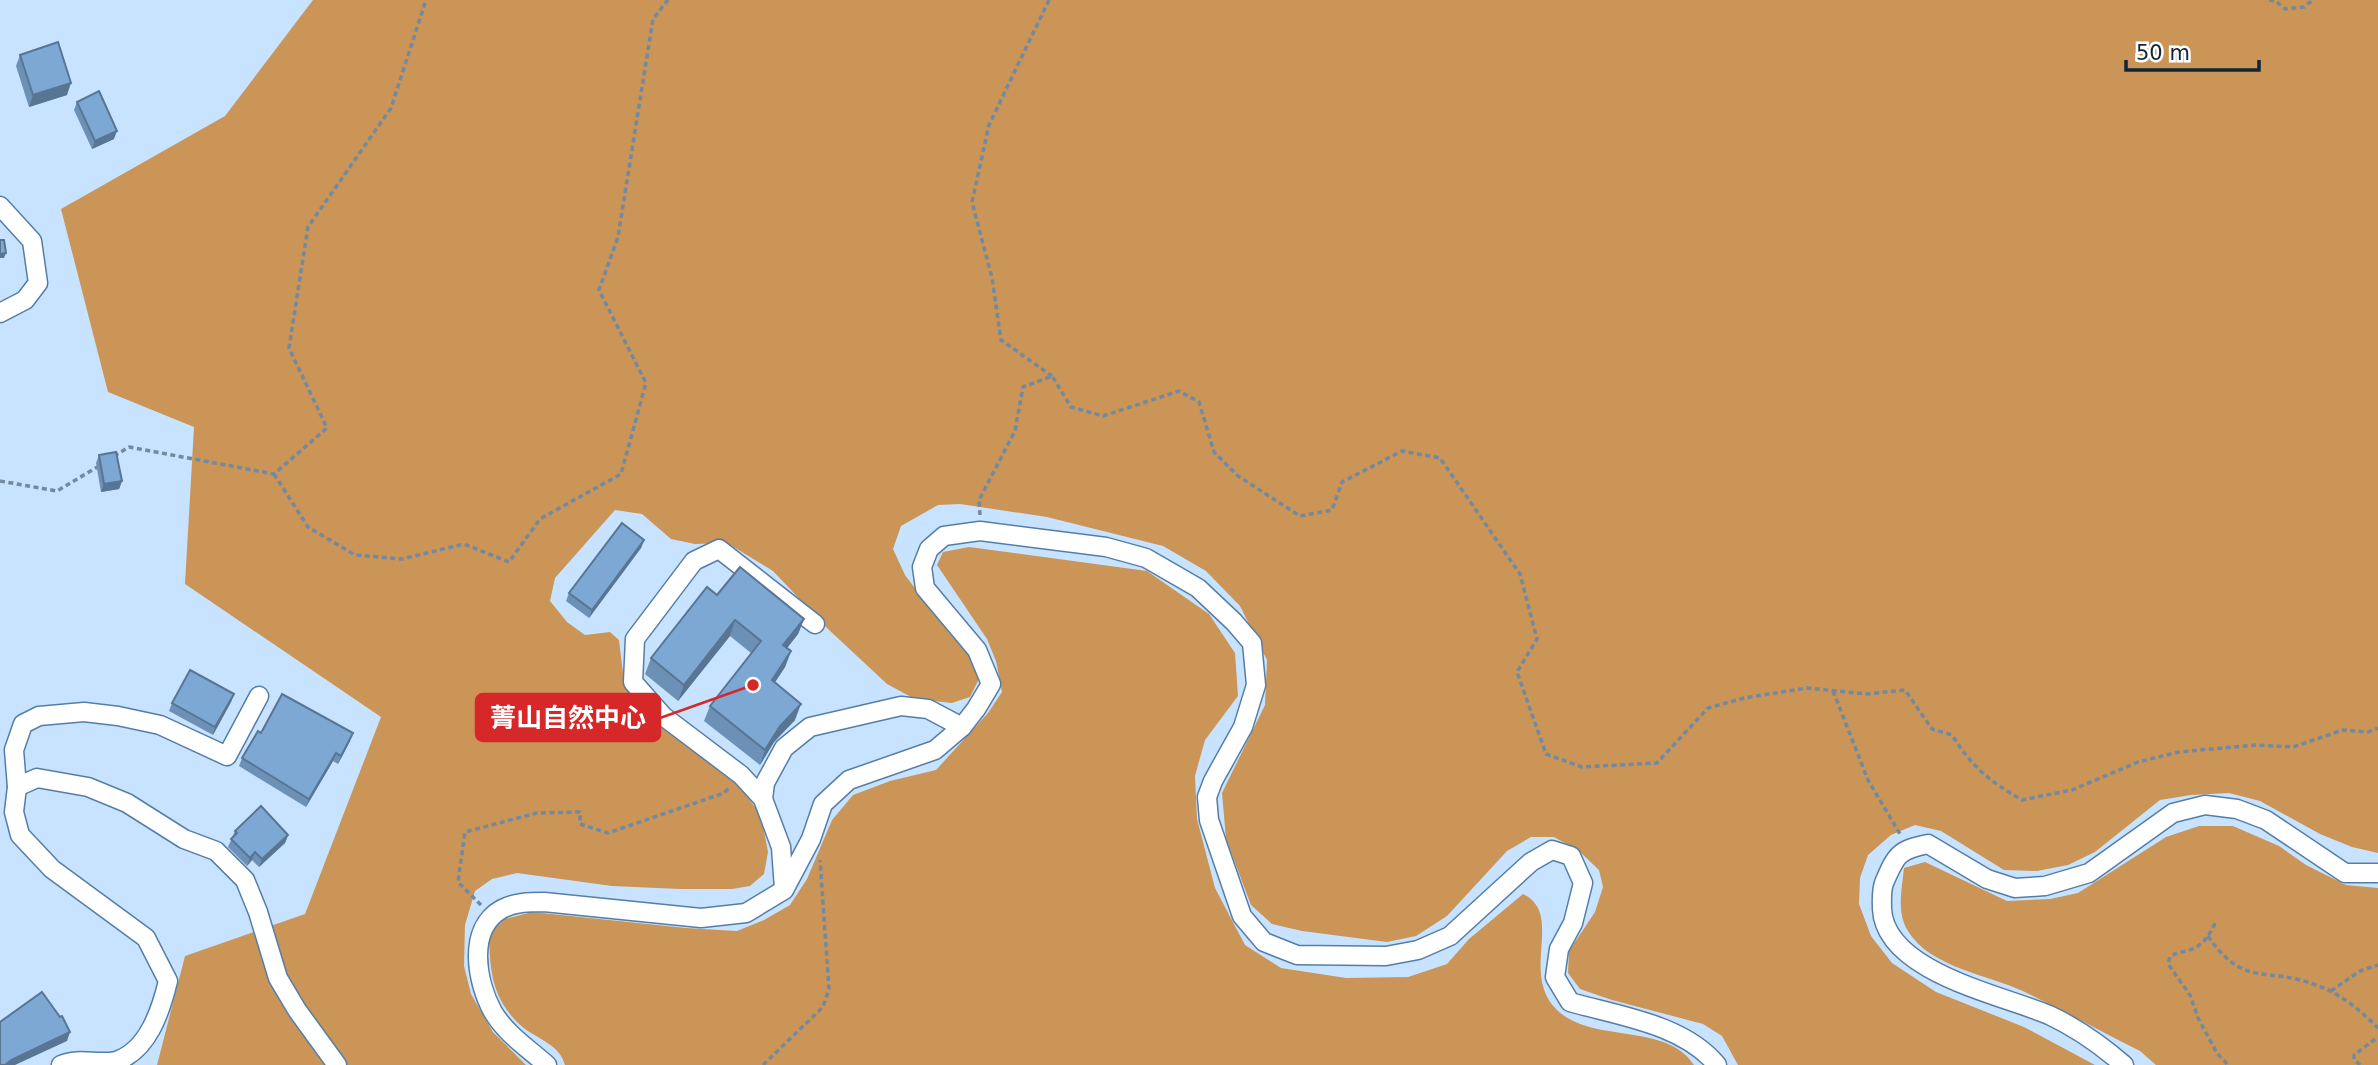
<svg xmlns="http://www.w3.org/2000/svg" width="2378" height="1065" font-family="'DejaVu Sans','Noto Sans TC',sans-serif">
<style>
.forest{fill:#ca9557}
.lines{fill:none;stroke-linecap:round;stroke-linejoin:round}
.minor-casing{stroke:#547ea8;stroke-width:21}
.path{stroke:#7389a0;stroke-width:3.5;stroke-dasharray:5 3.5;stroke-linecap:butt}
.minor{stroke:#fff;stroke-width:18}
.wall{fill:#6c90b6}
.shaded-wall{fill:#587694}
.building{fill:#7da8d4;stroke:#587694;stroke-width:2}
.leader{fill:none;stroke:#d62828;stroke-width:2.5}
.callout-dot{fill:#d62828;stroke:#fff;stroke-width:2.5}
.callout{fill:#d62828;stroke:#d62828;stroke-width:2.5}
.callout-label{font-size:26px;text-anchor:middle;font-weight:bold;fill:#fff}
</style>
<rect width="100%" height="100%" fill="#c8e3ff"/>
<g class="forest">
<polygon points="313,0 2378,0 2378,853 2352,847 2320,834 2260,801 2229,793 2191,795 2160,800 2095,852 2068,865 2037,871 2004,870 1941,831 1915,825 1891,835 1868,855 1860,878 1859,904 1871,936 1892,963 1936,992 2024,1027 2095,1065 1738,1065 1722,1036 1703,1024 1612,1000 1580,989 1568,973 1569,951 1595,912 1603,887 1599,870 1579,851 1554,837 1531,837 1507,851 1447,916 1416,936 1387,942 1302,931 1272,924 1251,905 1226,839 1222,793 1265,705 1267,660 1240,606 1206,571 1163,546 1047,517 960,504 938,505 901,526 893,549 905,575 935,615 970,657 979,679 970,697 952,703 915,699 887,684 828,629 773,571 727,543 695,544 671,539 642,514 615,510 555,578 550,601 567,622 585,635 610,632 619,640 624,682 643,711 731,775 761,815 768,852 764,874 750,886 732,889 680,889 612,886 517,873 492,879 475,891 465,925 464,966 471,994 493,1032 526,1065 157,1065 185,956 305,914 381,717 185,584 194,427 108,392 61,209 225,116"/>
<path d="M969 547 1147 571 1209 614 1235 653 1238 696 1205 740 1195 776 1197 819 1215 888 1245 945 1281 968 1346 978 1408 977 1447 964 1469 939 1523 894C1565 914 1519 973 1557 1010 1592 1044 1667 1022 1694 1065H565C559 1042 532 1038 517 1022 491 995 490 969 489 934L505 919 532 912 686 928 737 931 764 920 790 905 807 879 832 820 853 795 890 781 936 770 988 713 1002 692 996 661 987 639 937 565 943 552Z"/>
<path d="M2199 826H2233L2279 846 2306 865 2346 885 2378 888V1065H2156L2140 1051C2102 1032 2064 1011 2025 992 1990 975 1930 968 1908 931 1896 912 1902 889 1904 868L1925 862 2007 901 2050 899 2078 893 2166 837Z"/>
</g>
<g class="lines">
<g class="minor-casing">
<g id="minor">
<polyline points="0,206 32,241 38,283 25,300 0,313"/>
<polyline points="17,787 37,778 88,787 127,803 184,839 216,851 245,880 258,912 278,978 297,1010 337,1065"/>
<polyline points="763,799 765,783 784,748 810,727 901,706 928,709 962,727"/>
<polyline points="784,889 781,847 763,799 741,775 663,716 633,682 635,639 694,561 719,549 815,624"/>
<path d="M61 1065C79 1057 98 1065 116 1061 148 1051 161 1010 168 981L146 938 52 869 20 835 14 812 17 787 14 750 23 724 39 716 84 712 118 716 160 725 227 756 259 696"/>
<path d="M547 1065C529 1049 506 1034 493 1012 477 983 466 929 502 909 515 902 530 902 544 902L701 918 746 913 784 890 811 839 823 804 849 780 935 750 962 727 976 709 991 684 977 650 925 588 922 567 929 549 944 536 980 531 1106 547 1146 558 1198 588 1234 622 1252 643 1256 685 1243 727 1213 781 1207 797 1209 820 1242 916 1264 942 1297 955 1386 956 1418 950 1450 936 1531 862 1552 850 1571 856 1583 883 1573 923 1559 949 1555 977 1570 1002C1619 1016 1683 1024 1717 1065"/>
<path d="M2124 1065C2102 1046 2075 1027 2049 1015 2002 995 1885 972 1882 909 1882 900 1881 892 1884 883 1896 855 1898 850 1928 844L1987 879 2015 888 2045 886 2089 873 2173 813 2205 805 2237 809 2266 820 2345 873H2378"/>
</g>
</g>
<g class="path">
<polyline points="1049,0 989,125 972,202 992,278 1001,340 1052,376"/>
<polyline points="2269,0 2276,1 2285,9 2304,7 2313,0"/>
<polyline points="114,456 129,447 274,474 327,428 289,348 308,227 391,108 426,0"/>
<polyline points="274,474 308,527 355,555 402,559 464,544 509,562 540,519 621,474 646,383 599,290 618,237 653,19 668,0"/>
<polyline points="0,481 57,491 99,466"/>
<path d="M980 515 979 500 1015 431 1023 387 1052 376 1071 407 1103 416 1179 391 1199 402 1214 452 1238 476 1300 516 1332 510 1342 482 1402 451 1440 458 1520 574 1537 639 1517 672 1546 754 1582 767 1657 763 1708 708 1744 698 1807 688 1867 694 1905 690 1932 729 1952 735C1973 768 1988 780 2022 800L2072 790 2138 762 2179 752 2256 745 2293 747 2343 730 2368 732 2378 728"/>
<polyline points="1833,691 1868,780 1900,834"/>
<polyline points="481,905 458,882 465,832 537,813 580,812 580,824 608,833 724,793 729,788"/>
<path d="M2215 923C2208 938 2202 947 2186 951 2179 953 2175 953 2170 957L2168 964 2190 995 2198 1018 2217 1053 2228 1065"/>
<path d="M2208 936C2244 989 2267 966 2316 985 2340 993 2360 1010 2378 1028"/>
<polyline points="2331,991 2360,971 2378,965"/>
<polyline points="763,1065 823,1007 829,989 820,860"/>
<polyline points="2360,1065 2354,1059 2354,1055 2378,1037"/>
</g>
<use href="#minor" class="minor"/>
</g>
<g class="wall">
<polygon points="20,55 67,95 29,107 16,66"/>
<polygon points="77,102 114,139 92,149 74,110"/>
<polygon points="99,455 122,481 119,489 101,492 96,463"/>
<polygon points="644,540 641,548 589,618 566,601 569,593"/>
<polygon points="717,595 804,619 798,634 787,648 791,651 785,667 775,682 795,720 774,742 760,765 704,721 710,706 751,653 730,636 678,701 645,674 651,658"/>
<polygon points="234,694 231,702 213,735 169,711 172,703"/>
<polygon points="261,733 350,741 338,764 333,761 306,807 239,766 242,758"/>
<polygon points="235,831 288,835 285,843 259,867 252,860 247,866 228,847"/>
</g>
<g class="shaded-wall">
<polygon points="71,83 67,95 29,107 33,95"/>
<polygon points="117,131 114,139 92,149 95,141"/>
<polygon points="6,253 4,258 0,258 0,254"/>
<polygon points="122,481 119,489 101,492 104,484"/>
<polygon points="644,540 641,548 589,618 592,610"/>
<polygon points="804,619 798,634 777,661 783,645"/>
<polygon points="735,620 730,636 678,701 684,685"/>
<polygon points="791,651 785,667 766,696 772,680"/>
<polygon points="234,694 231,702 213,735 215,727"/>
<polygon points="801,704 795,720 774,742 760,765 765,750 780,726"/>
<polygon points="353,733 350,741 338,764 341,756"/>
<polygon points="336,753 333,761 306,807 309,799"/>
<polygon points="288,835 285,843 259,867 262,859"/>
<polygon points="255,852 252,860 247,866 250,858"/>
<polygon points="70,1032 67,1041 15,1065 5,1065 11,1060"/>
</g>
<g class="building">
<polygon points="58,42 71,83 33,95 20,55"/>
<polygon points="99,91 117,131 95,141 77,102"/>
<polygon points="0,240 4,240 6,253 0,254"/>
<polygon points="116,452 122,481 104,484 99,455"/>
<polygon points="622,523 644,540 592,610 569,593"/>
<polygon points="740,567 804,619 783,645 791,651 772,680 801,704 780,726 765,750 710,706 761,641 735,620 684,685 651,658 707,587 717,595"/>
<polygon points="190,670 234,694 215,727 172,703"/>
<polygon points="282,694 353,733 341,756 336,753 309,799 242,758 258,731 261,733"/>
<polygon points="261,806 288,835 262,859 255,852 250,858 231,839 237,833 235,831"/>
<polygon points="42,992 60,1017 62,1016 70,1032 11,1060 5,1065 0,1065 0,1022"/>
</g>
<path class="leader" d="M753 685L660 718"/>
<circle class="callout-dot" cx="753" cy="685" r="7"/>
<rect class="callout" x="476" y="694" width="184" height="47" rx="7"/>
<g class="callout-label">
<text x="568" y="727">菁山自然中心</text>
</g>
<path d="M2126 60v10h133v-10" fill="none" stroke="#132436" stroke-width="3.5"/>
<text x="2136" y="60" font-size="21" fill="#132436" stroke="#ffffff" stroke-width="5" paint-order="stroke">50 m</text>
</svg>
